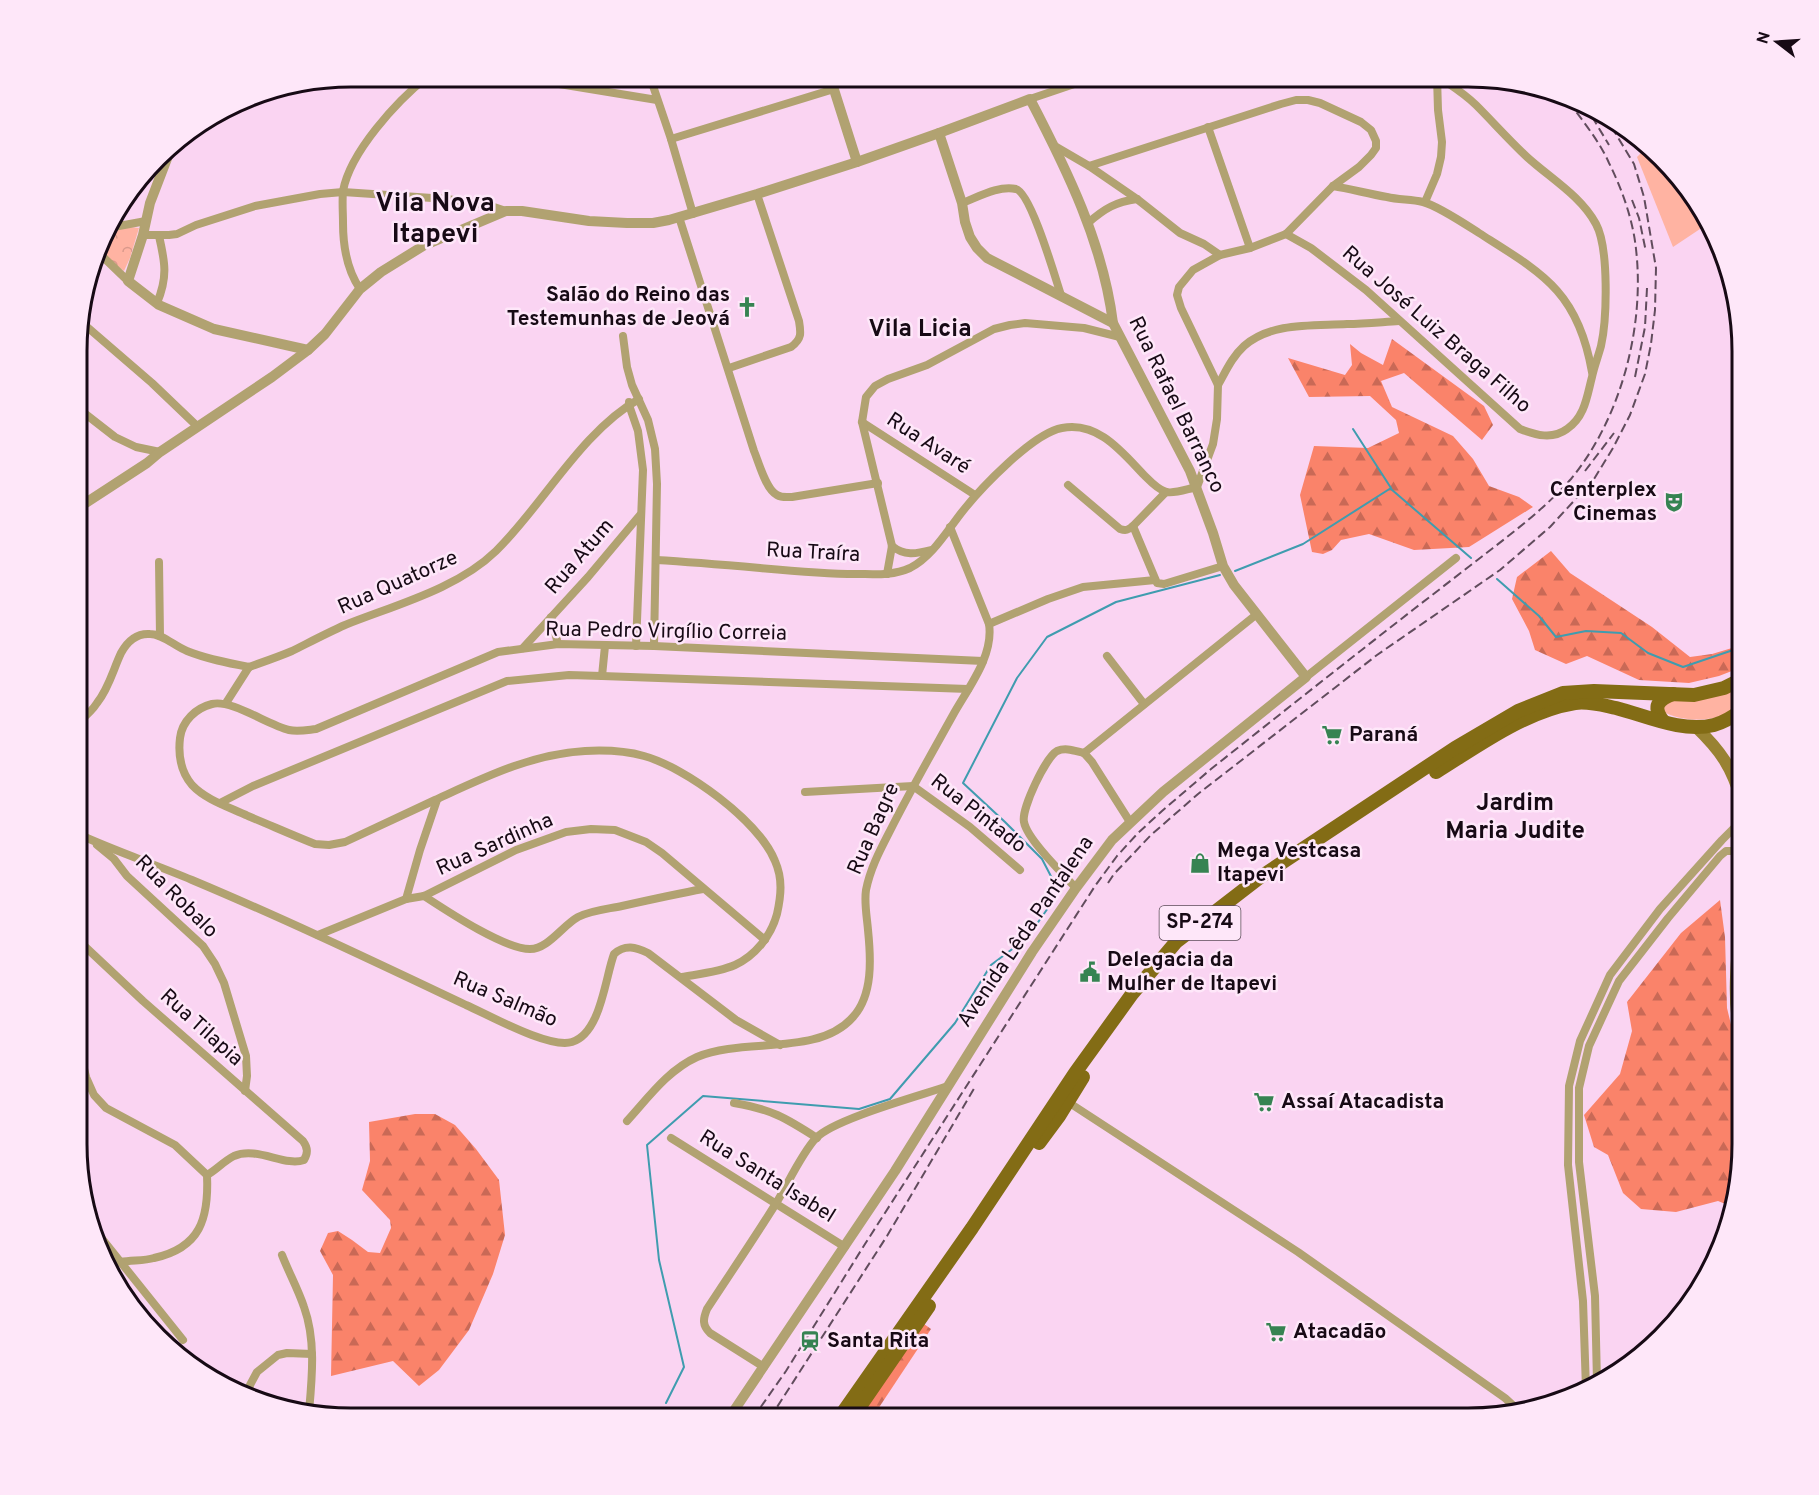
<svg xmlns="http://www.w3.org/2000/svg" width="1819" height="1495" font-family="Overpass,sans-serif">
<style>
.grass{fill:#ffb3a2}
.forest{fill:url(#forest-firs)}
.park{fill:url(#park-crowns)}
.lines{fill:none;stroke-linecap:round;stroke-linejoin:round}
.stream{stroke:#3f9caf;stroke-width:2}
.minor{stroke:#b1a271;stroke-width:8}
.tertiary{stroke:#b1a271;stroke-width:10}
.secondary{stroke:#998232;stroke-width:12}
.primary{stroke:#836c15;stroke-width:14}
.rail{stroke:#614c5d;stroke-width:2;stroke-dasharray:9 4.5;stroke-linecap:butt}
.labels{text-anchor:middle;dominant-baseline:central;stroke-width:5;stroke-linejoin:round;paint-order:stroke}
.shield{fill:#fee7f9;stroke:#5c4c59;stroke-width:1.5}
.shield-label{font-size:20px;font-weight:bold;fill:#170a15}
.poi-label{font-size:21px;font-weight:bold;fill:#170a15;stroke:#fee7f9;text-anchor:start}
.street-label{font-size:21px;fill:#170a15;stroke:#fee7f9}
.quarter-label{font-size:24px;font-weight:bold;fill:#170a15;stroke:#fee7f9}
.district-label{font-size:27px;font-weight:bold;fill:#170a15;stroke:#fee7f9}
.rim{fill:none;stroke:#170a15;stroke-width:3}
</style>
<defs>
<pattern id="forest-firs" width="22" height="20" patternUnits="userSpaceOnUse" patternTransform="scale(1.5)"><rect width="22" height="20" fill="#fa836a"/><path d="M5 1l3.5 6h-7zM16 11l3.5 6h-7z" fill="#c96956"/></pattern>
<pattern id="park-crowns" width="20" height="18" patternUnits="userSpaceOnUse" patternTransform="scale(1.5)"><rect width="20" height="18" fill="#ffb3a2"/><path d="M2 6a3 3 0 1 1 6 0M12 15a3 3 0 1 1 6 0" fill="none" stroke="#da998b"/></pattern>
</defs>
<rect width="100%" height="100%" fill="#fad4f2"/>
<g class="grass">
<polygon points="1645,149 1703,227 1673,247 1637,157"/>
<path d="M1731 690C1740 691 1743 697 1741 706 1736 709 1730 713 1724 715 1706 722 1679 721 1662 711L1665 699Z"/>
</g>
<g class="forest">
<polygon points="1392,339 1484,406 1493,425 1482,440 1404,373 1381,381 1392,407 1453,436 1473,459 1489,486 1519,497 1533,507 1469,547 1414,550 1369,534 1341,540 1332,550 1323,554 1312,552 1300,495 1314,446 1368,448 1399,433 1396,420 1370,396 1309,397 1288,358 1345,375 1352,365 1350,344 1361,353 1383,365"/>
<polygon points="1551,551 1570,573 1652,627 1690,657 1712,654 1742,645 1742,667 1719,676 1689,683 1639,680 1587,656 1566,664 1535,650 1529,631 1512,599 1517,577"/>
<polygon points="1720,900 1725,937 1727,1008 1733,1033 1738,1079 1742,1086 1742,1162 1731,1209 1728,1205 1718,1201 1676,1212 1641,1209 1623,1193 1608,1155 1594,1147 1584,1115 1620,1074 1632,1031 1627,1002 1681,933"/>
<polygon points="415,1114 435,1114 455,1125 476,1149 499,1180 505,1235 493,1274 469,1330 439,1370 419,1386 393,1361 331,1376 333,1275 320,1251 328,1233 338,1231 352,1240 368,1252 380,1253 391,1228 390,1220 362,1190 370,1161 369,1122"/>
<polygon points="924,1324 931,1329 872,1418 857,1418"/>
</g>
<polygon class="park" points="130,227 139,228 130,258 124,271 108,259 101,251 108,230"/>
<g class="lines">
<g class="stream">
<polyline points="1391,489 1471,558"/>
<polyline points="1235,571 1303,544 1391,488 1353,429"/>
<polyline points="1497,579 1539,616 1556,637 1586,631 1621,633 1648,653 1683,667 1742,647"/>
<polyline points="666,1403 684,1367 659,1260 647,1145 703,1096 859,1109 890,1099 955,1023 991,965 1027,938 1048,908 1055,884 1042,859 1005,822 963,783 1017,678 1047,637 1116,602 1220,575"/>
</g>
<g class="minor">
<polyline points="496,77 541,81 657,100"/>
<polyline points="650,77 671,139 693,214"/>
<polyline points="303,85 487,77"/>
<polyline points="1030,99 1095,77"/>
<polyline points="1208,127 1250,248"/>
<polyline points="671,139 834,89"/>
<polyline points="1053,145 1089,166 1137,199 1180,233 1204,244 1220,255"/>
<path d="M1333 186C1351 189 1369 194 1387 197 1399 200 1411 199 1423 202 1438 206 1465 224 1479 233 1542 273 1578 291 1592 372"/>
<polyline points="1425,202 1437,174 1441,157 1442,142 1438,110 1437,77"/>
<path d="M962 203C978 197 999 185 1016 189 1031 193 1055 277 1061 295"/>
<path d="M679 217 754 451C759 463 766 490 777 495 782 498 786 497 792 497L878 483"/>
<path d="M1088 223C1105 208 1116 202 1137 199"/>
<polyline points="108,228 146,221"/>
<path d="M1286 234 1311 248 1366 290 1520 429C1536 435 1552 440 1567 429 1585 417 1587 396 1592 377 1594 367 1598 357 1601 346 1607 319 1609 248 1596 224 1581 196 1550 178 1527 157 1509 140 1493 122 1476 105 1465 94 1452 86 1439 77"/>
<polyline points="143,235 169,235 177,234 196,225 255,206 320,194 343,192 447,199 488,205 506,211"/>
<polyline points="100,254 128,281"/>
<path d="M360 289C347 270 343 247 343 223 343 213 342 201 343 191 350 152 397 101 427 77"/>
<path d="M157 303C168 277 165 262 159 236"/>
<polyline points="79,320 152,383 198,427"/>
<polyline points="623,336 627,367 632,385 648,420 655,449 657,484 654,646"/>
<path d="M729 368 791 347C802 339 801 333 799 321L757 194"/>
<path d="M1218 385C1226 371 1232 357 1244 346 1271 322 1313 326 1347 324 1365 324 1382 322 1399 321"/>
<polyline points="629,402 629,405 638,431 643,470 636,646"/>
<polyline points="79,409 115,437 136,447 160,452"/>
<polyline points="862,422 975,495"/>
<path d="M1068 485 1120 529C1126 531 1128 530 1133 526L1166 492"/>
<polyline points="1133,526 1157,583 1164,584 1223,566"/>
<path d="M892 546C904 556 916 554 931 550"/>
<path d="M656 560C691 562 726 565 760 568 792 571 824 574 856 574 874 574 892 576 910 568 932 557 947 531 962 512 980 489 1033 433 1062 428 1098 421 1122 452 1144 475 1150 481 1157 489 1166 492 1175 494 1187 489 1197 487L1213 444 1217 419 1218 385 1181 308 1177 295 1179 287 1193 270 1220 255 1250 248 1286 234 1333 186 1359 167 1371 155 1376 148V141L1371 130 1361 122 1320 103 1308 100H1296L1281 104 1089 166"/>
<polyline points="159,562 160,636"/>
<polyline points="887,574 892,546 862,422 866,397 875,386 888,379 927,365 994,329 1010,325 1025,323 1084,328 1120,337"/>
<polyline points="551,617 558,644"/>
<polyline points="989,624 1048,599 1083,587 1155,580"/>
<polyline points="523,648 588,577 640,515"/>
<polyline points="1107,656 1144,704"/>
<path d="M249 667C263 662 278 657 292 651 310 642 327 633 345 625 395 605 457 589 496 551 543 505 581 432 639 399"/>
<polyline points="602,676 605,646"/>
<polyline points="1306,677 1456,558"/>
<polyline points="226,703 249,667"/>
<path d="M78 723C85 717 92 711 97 703 109 688 113 670 121 653 127 642 136 633 150 634 163 634 174 646 187 651 207 659 228 663 249 667"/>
<polyline points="1084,753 1257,614"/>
<polyline points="1084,753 1092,762 1130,822"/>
<polyline points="805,792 913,786 970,827 1020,870"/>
<polyline points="220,803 253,786 507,681 569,675 602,676 968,689"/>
<path d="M78 834C115 851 154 864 192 880 285 919 375 962 466 1005 489 1015 549 1049 572 1042 601 1033 605 978 614 954 625 944 636 947 648 953L736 1020 780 1045"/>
<polyline points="97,845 114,859 127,876 203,946 215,964 224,983 246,1056 247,1076 245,1091"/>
<path d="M1076 888C1063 874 1027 839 1024 822 1021 809 1046 757 1057 751 1066 747 1075 751 1084 753"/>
<path d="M424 896C447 911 504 949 530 949 548 949 562 926 578 917 592 910 608 909 622 906 649 900 676 894 703 889"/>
<polyline points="406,899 420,850 437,800"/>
<polyline points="318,935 406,899 424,896 516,850 566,832 591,829 615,830 646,842 662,853 765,940"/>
<path d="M78 940 143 1001 303 1141C308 1148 308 1153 304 1160 285 1167 257 1146 234 1156 224 1161 216 1170 207 1175"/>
<path d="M682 977C699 974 719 972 735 965 755 956 771 936 777 914 781 896 783 879 775 861 759 821 685 767 644 756 626 751 604 750 585 751 531 754 483 778 435 800 405 814 375 828 345 842L329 845 315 844C292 835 270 825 248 816 229 807 206 800 192 785 181 772 178 755 180 738 182 721 196 708 212 704 231 699 268 725 289 730 298 732 307 730 316 729L498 652 558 644 654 646 983 661"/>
<path d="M77 1039 86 1077 94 1095 106 1108 175 1145 207 1175C209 1219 200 1248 154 1258 144 1261 132 1260 121 1262"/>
<polyline points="1068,1102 1298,1252 1505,1398 1517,1409"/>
<path d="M734 1103C771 1109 786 1118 817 1138"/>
<path d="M627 1121C648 1098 668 1070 697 1057 744 1037 818 1057 853 1017 873 995 871 959 868 930 867 917 864 903 866 890 871 865 883 845 894 823 913 786 933 751 953 715 968 688 994 656 989 624L950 527"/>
<polyline points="671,1138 845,1247"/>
<polyline points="95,1230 183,1340"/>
<path d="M282 1255C289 1273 298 1289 304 1307 316 1340 312 1378 309 1412"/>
<path d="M764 1367 710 1333C702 1325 703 1319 707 1309 730 1274 753 1240 775 1205 787 1186 801 1154 816 1138 834 1119 919 1096 948 1086"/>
<polyline points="1597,1382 1595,1296 1579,1162 1579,1088 1589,1046 1619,981 1668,918 1720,856 1726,851 1742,851"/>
<polyline points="1586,1389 1583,1301 1568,1165 1569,1086 1580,1041 1610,975 1660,909 1722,840 1742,820"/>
<polyline points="248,1398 250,1385 257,1372 278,1355 287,1353 312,1354"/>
</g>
<g class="tertiary">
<polyline points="830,77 857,162"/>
<polyline points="939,133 962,203 965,222 970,237 977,248 987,258 1113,323"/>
<polyline points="173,143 150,203 143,235 128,281 159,305 214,329 308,350"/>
<path d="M78 508 147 463 160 452 272 377 308 350 325 334 360 289 381 272 423 246 506 211H522L589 221 627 223H653L669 220 757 194 857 162 939 133 1030 99C1067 170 1103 243 1113 323L1190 471 1213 533 1223 566 1234 585 1306 677 1163 792 1112 840 1076 888 1032 952 895 1171 729 1418"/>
</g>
<g class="secondary">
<path d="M1695 726C1721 751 1732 767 1742 802"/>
<path d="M1742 1039C1729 998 1740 939 1742 896"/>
</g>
<g class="primary">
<path d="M1663 721C1652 706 1658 700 1673 694"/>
<path d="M1436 772C1478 746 1525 711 1575 703 1589 701 1602 705 1616 708 1647 716 1682 733 1714 725 1725 722 1734 716 1742 710"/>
<polyline points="1039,1143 1059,1116 1083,1077"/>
<polyline points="839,1418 972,1228 1075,1073 1132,994 1176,942 1259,878 1455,748 1518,711 1563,693 1594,691 1694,695 1724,688 1742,679"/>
<polyline points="852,1418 929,1306"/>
</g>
<g class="rail">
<polyline points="1585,105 1609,145"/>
<polyline points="1632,200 1639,218 1646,252"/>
<polyline points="1635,377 1645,327 1647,288"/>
<polyline points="1585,471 1614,433"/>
<polyline points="1108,883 1114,874 1151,835 1198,794 1377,655 1500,570 1550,527 1594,479 1613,448 1630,415 1645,374 1651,344 1655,310 1656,268 1644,197 1634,164 1608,121"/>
<path d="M753 1418 786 1371 865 1244 1095 886 1117 856 1138 833 1162 811 1211 769C1279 715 1346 662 1414 609 1440 589 1467 568 1493 548 1520 527 1548 505 1571 479 1621 418 1645 327 1636 249 1633 220 1622 189 1609 163 1598 138 1579 117 1564 95"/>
<polyline points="770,1418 887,1236 975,1087"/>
</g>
</g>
<defs>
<g id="church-bare" transform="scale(1.62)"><path d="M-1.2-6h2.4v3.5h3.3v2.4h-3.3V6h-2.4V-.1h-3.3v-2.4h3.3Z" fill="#368352" stroke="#fee7f9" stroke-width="2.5" paint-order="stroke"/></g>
<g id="theatre-bare" transform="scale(1.62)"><path d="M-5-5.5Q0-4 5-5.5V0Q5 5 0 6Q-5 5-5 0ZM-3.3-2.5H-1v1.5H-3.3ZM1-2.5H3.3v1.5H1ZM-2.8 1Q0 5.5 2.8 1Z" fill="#368352" stroke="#fee7f9" stroke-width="2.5" paint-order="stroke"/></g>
<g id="supermarket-bare" transform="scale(1.62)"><path d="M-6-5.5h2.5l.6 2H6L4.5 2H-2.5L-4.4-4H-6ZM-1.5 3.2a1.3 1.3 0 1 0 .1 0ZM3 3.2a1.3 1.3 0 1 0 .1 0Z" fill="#368352" stroke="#fee7f9" stroke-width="2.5" paint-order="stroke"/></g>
<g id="shop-bare" transform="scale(1.62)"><path d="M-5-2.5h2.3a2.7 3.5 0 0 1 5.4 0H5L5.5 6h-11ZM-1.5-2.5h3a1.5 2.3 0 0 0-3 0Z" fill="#368352" stroke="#fee7f9" stroke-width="2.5" paint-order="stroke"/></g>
<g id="civic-bare" transform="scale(1.62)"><path d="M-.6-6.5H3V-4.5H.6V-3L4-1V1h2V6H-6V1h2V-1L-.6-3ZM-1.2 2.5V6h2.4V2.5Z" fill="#368352" stroke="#fee7f9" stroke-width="2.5" paint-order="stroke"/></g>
<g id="station-bare" transform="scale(1.62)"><path d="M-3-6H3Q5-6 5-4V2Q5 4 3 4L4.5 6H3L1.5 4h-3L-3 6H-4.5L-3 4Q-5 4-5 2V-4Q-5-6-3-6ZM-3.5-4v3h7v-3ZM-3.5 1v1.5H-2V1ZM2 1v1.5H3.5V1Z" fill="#368352" stroke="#fee7f9" stroke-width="2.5" paint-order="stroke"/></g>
</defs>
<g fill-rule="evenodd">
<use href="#church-bare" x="747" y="307"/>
<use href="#theatre-bare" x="1674" y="502"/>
<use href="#supermarket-bare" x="1332" y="735"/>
<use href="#shop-bare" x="1200" y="863"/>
<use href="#civic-bare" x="1090" y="972"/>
<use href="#supermarket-bare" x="1264" y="1102"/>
<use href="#supermarket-bare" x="1276" y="1332"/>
<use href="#station-bare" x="810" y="1341"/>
</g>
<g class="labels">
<rect class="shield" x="1159.5" y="906" width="81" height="34" rx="4.5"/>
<g class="shield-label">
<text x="1200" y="923">SP-274</text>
</g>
<g class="poi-label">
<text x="730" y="295" text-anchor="end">Salão do Reino das<tspan x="730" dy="24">Testemunhas de Jeová</tspan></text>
<text x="1657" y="490" text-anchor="end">Centerplex<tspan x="1657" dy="24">Cinemas</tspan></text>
<text x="1349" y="735">Paraná</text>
<text x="1217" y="851">Mega Vestcasa<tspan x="1217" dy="24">Itapevi</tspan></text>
<text x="1107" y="960">Delegacia da<tspan x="1107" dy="24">Mulher de Itapevi</tspan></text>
<text x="1281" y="1102">Assaí Atacadista</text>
<text x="1293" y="1332">Atacadão</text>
<text x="827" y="1341">Santa Rita</text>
</g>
<g class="street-label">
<text transform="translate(1436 330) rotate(41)">Rua José Luiz Braga Filho</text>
<text transform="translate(1176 405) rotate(64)">Rua Rafael Barranco</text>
<text transform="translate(928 444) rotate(33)">Rua Avaré</text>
<text transform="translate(813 553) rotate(3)">Rua Traíra</text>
<text transform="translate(580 557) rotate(-49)">Rua Atum</text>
<text transform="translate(398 583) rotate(-24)">Rua Quatorze</text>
<text transform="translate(666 632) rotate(1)">Rua Pedro Virgílio Correia</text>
<text transform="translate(978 814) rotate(38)">Rua Pintado</text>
<text transform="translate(874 829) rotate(-66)">Rua Bagre</text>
<text transform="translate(495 845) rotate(-24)">Rua Sardinha</text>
<text transform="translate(176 897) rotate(45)">Rua Robalo</text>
<text transform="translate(1026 932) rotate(-56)">Avenida Lêda Pantalena</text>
<text transform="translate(505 1000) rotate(23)">Rua Salmão</text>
<text transform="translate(201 1028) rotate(42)">Rua Tilapia</text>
<text transform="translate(767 1177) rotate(32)">Rua Santa Isabel</text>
</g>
<g class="quarter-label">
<text x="920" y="330">Vila Licia</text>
<text x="1515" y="804">Jardim<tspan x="1515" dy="28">Maria Judite</tspan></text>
</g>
<g class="district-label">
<text x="435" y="204">Vila Nova<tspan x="435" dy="31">Itapevi</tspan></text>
</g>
</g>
<path d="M0 0H1819V1495H0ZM351 87H1468A264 264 0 0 1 1732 351V1144A264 264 0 0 1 1468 1408H351A264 264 0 0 1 87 1144V351A264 264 0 0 1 351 87Z" fill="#fee7f9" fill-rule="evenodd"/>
<path class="rim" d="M351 87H1468A264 264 0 0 1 1732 351V1144A264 264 0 0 1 1468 1408H351A264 264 0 0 1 87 1144V351A264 264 0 0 1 351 87Z"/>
<g transform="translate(1777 42) rotate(287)" stroke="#fee7f9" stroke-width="4.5" paint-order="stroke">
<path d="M0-4.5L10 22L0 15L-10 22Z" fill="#170a15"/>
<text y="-9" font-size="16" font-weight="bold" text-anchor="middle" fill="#170a15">N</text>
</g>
</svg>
